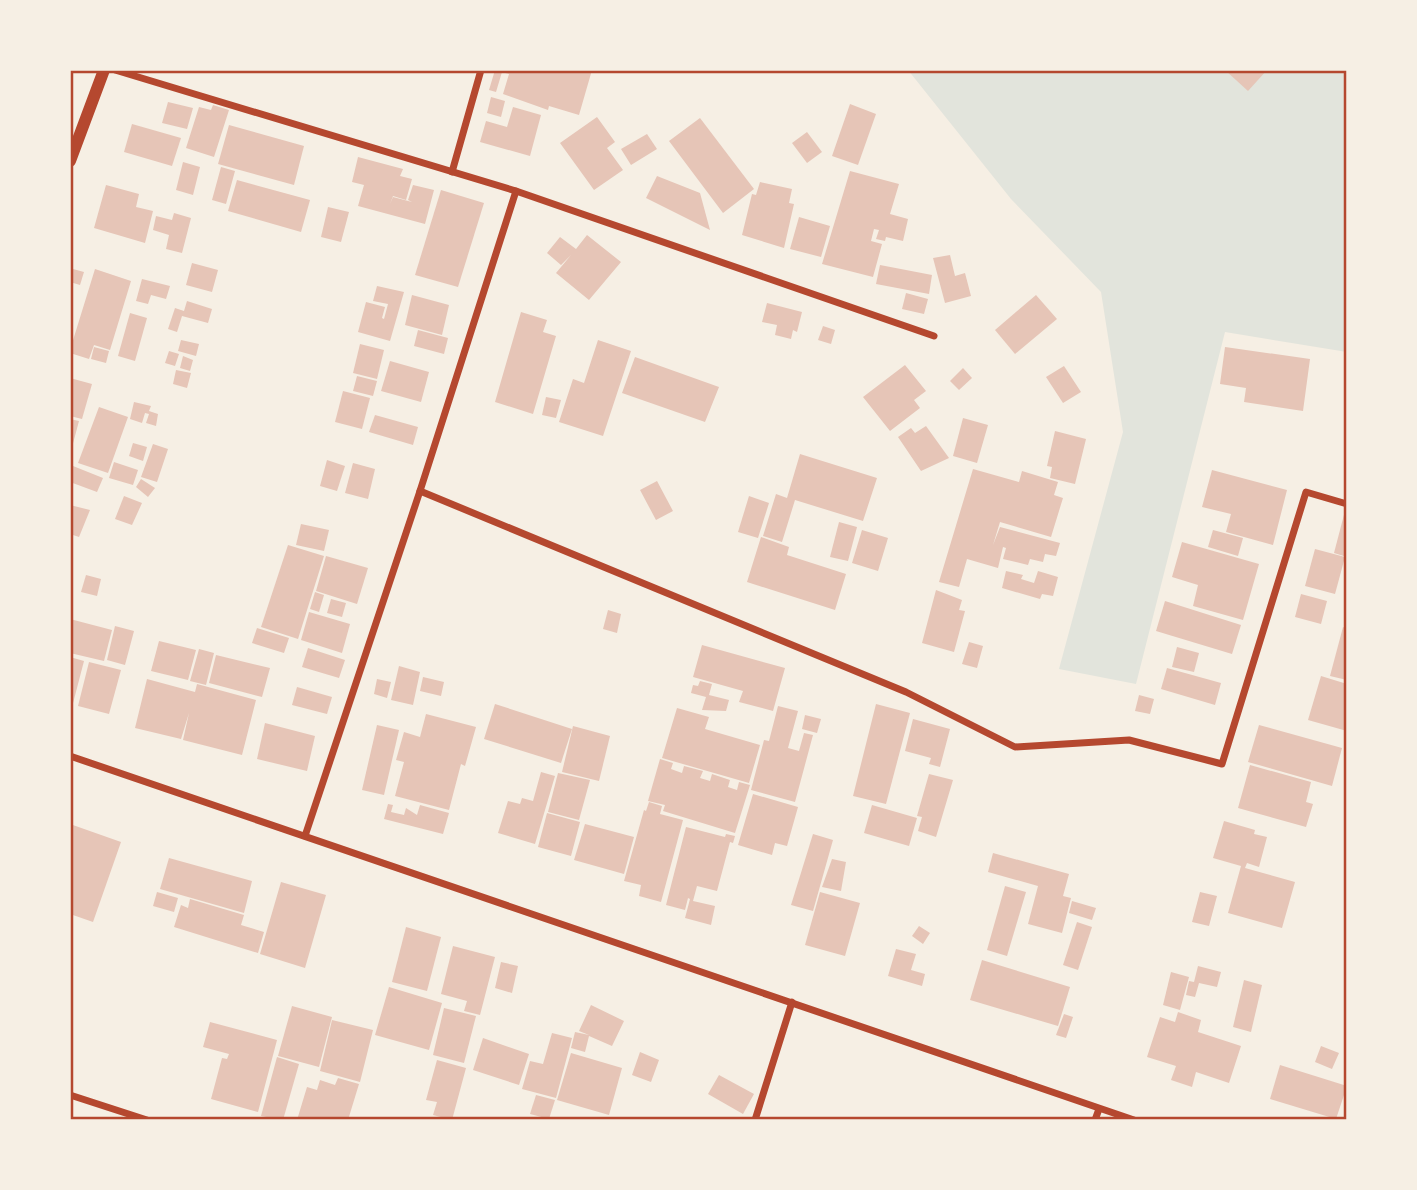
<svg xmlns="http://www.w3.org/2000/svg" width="1417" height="1190" font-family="'Roboto Serif',serif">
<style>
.green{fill:#e2e4dc}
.building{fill:#e6c5b7}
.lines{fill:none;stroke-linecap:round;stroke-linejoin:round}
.minor{stroke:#b5482f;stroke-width:7}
.tertiary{stroke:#b5482f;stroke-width:12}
.neatline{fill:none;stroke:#b5482f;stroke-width:2.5}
</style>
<rect width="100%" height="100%" fill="#f6efe4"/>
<polygon class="green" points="908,70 1347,70 1347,352 1225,332 1136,684 1059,669 1123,432 1101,292 1011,199"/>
<g class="building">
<polygon points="495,70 592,70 579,115 549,106 548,110 503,94 509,74 502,72 496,92 489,90"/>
<polygon points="1225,70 1267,70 1248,91"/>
<polygon points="491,97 505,101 501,117 487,113"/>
<polygon points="168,102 193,108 187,129 162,123"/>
<polygon points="850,104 876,114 858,165 832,156"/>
<polygon points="213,105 229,110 214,157 186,148 199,107 211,110"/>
<polygon points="513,107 541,115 530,156 480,142 486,121 507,127"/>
<polygon points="597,117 615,142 607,148 623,170 594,190 560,143"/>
<polygon points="700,118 754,189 723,213 669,141"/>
<polygon points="132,124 181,138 172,166 124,152"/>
<polygon points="229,125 304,146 294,185 218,164"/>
<polygon points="807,132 822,152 807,163 792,143"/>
<polygon points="647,134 657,149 631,165 621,149"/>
<polygon points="358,157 403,169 400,176 412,179 406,200 393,196 390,204 393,197 412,202 408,200 413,185 434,190 425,224 358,206 364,185 352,182"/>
<polygon points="183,162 200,167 193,195 176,190"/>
<polygon points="221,167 235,171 226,204 212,200"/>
<polygon points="850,171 899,184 890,214 908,219 903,241 886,237 885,241 876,239 879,230 874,229 871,241 882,244 873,277 822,264"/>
<polygon points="657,176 700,193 710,230 646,198"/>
<polygon points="237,180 310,200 301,232 228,211"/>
<polygon points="760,182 792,189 789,203 794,204 784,248 742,235 752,194 756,195"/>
<polygon points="106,185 139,194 136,207 153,211 145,243 94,228"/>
<polygon points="441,190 484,203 458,287 415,275"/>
<polygon points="328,207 349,212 341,242 321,237"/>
<polygon points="174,213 191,218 182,253 166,249 169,235 153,230 156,216 172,220"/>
<polygon points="799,217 830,226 821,257 790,249"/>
<polygon points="587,235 621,262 589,300 556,273 571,255 561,265 547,253 560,237 576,249"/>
<polygon points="950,255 955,276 965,273 971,296 945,303 933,258"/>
<polygon points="192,263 218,270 212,292 186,285"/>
<polygon points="880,265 932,275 929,294 876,284"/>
<polygon points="73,269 84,272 80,285 70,282"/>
<polygon points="95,269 131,281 110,350 94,345 89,359 70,353 70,350"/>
<polygon points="142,279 170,286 166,299 151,295 148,304 136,301"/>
<polygon points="377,286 404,292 390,341 358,332 366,302 385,307 382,318 384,319 388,304 373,301"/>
<polygon points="906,293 928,299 924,314 902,309"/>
<polygon points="412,295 449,305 442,335 405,325"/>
<polygon points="1036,295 1057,319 1015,354 995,330"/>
<polygon points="187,301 212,309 208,323 182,316 177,332 168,329 175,308 184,311"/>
<polygon points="767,303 802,312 797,332 793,330 791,339 775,335 777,325 762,322"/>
<polygon points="521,312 547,320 543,332 556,336 533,414 495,402"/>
<polygon points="130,313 147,318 135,361 118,356"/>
<polygon points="823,326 835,330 831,344 818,340"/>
<polygon points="418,330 448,338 444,354 414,346"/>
<polygon points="181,340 199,344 196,356 178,351"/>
<polygon points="598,340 631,351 603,436 559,422 573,379 584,383"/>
<polygon points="360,344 384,350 377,379 353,373"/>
<polygon points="94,347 109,351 106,363 91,359"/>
<polygon points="1225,347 1310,359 1303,411 1244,402 1246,388 1220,384"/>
<polygon points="169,351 179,354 175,366 165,363"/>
<polygon points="183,356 193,360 190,371 180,368"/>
<polygon points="635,357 719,387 705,422 622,393"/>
<polygon points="390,361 429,372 421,402 381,391"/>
<polygon points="905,365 926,391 914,400 920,408 890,431 863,397"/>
<polygon points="1064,366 1081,392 1063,403 1046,377"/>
<polygon points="963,368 972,378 959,390 950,381"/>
<polygon points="176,370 191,373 187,388 173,384"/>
<polygon points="357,376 377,381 373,396 353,391"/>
<polygon points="70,378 92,384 82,419 70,416"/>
<polygon points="343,391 370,398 362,429 335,422"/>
<polygon points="546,397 561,400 556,418 542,415"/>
<polygon points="134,402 151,406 149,411 158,414 156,426 146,423 149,414 145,413 142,423 130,419"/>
<polygon points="99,407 128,417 108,473 78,463"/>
<polygon points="375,415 418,427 413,445 369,432"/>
<polygon points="963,418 988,425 977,463 953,456"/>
<polygon points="70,419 79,421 71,451 70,451"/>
<polygon points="926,426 949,458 921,471 898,437 911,428 915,433"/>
<polygon points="1055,431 1086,439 1075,484 1050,478 1052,467 1047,466"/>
<polygon points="133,443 147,447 143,461 129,456"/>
<polygon points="153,444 168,449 157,482 141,477"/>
<polygon points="800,454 877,478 863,521 795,500 782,542 763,536 776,494 787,498"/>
<polygon points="327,460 345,466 337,491 320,486"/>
<polygon points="114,462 138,470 133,485 109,478"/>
<polygon points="353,463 375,469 368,499 345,493"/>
<polygon points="73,466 103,478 97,492 70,482"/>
<polygon points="973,469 1019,482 1022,471 1058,482 1054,495 1063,498 1051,537 1000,522 993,545 1000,527 1060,543 1056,556 1045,554 1043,562 1030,559 1028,565 1003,559 1006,548 1003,547 998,568 967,559 959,587 939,582"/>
<polygon points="1212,470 1287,490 1273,545 1226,532 1231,514 1202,507"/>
<polygon points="141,479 155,488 148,497 136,487"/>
<polygon points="657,481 673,511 656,520 640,490"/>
<polygon points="124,496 142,503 132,525 115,519"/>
<polygon points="749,496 769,503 758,538 738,532"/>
<polygon points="70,505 90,510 79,537 70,534"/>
<polygon points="1346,507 1347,507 1347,557 1334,553"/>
<polygon points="839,522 857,527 848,561 830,557"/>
<polygon points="301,524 329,530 324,551 296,545"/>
<polygon points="862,530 888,538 878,571 852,563"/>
<polygon points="1213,530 1243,538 1238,556 1208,547"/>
<polygon points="761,537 789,547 787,555 846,574 835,610 747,582"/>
<polygon points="1182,542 1259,564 1243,620 1193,606 1198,585 1172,577"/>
<polygon points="288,545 324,556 298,639 261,627"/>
<polygon points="1315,549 1345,557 1335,594 1305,586"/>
<polygon points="326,556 368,568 357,604 316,591"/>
<polygon points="1006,571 1023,575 1021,579 1034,583 1038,571 1058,577 1053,596 1042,594 1040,599 1002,588"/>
<polygon points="86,575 101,579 97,596 81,592"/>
<polygon points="936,590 962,600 959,610 965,611 954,652 922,643"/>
<polygon points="315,592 324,595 319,612 310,609"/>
<polygon points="1301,594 1327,601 1321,624 1295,617"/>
<polygon points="331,599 346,603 342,617 327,613"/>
<polygon points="1165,601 1241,625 1232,654 1156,631"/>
<polygon points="608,610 621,614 617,633 603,629"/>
<polygon points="309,612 350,624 342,653 301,640"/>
<polygon points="70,619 112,630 104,661 70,653"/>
<polygon points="115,626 134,631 125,665 107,660"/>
<polygon points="1343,627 1347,629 1347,680 1330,676"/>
<polygon points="257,628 289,638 284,653 252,643"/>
<polygon points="159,641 196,650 188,680 151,671"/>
<polygon points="969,642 983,646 977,668 962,664"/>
<polygon points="702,645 785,668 773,711 739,702 743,691 693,677"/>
<polygon points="1177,647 1199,653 1194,672 1172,667"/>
<polygon points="308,648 345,660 339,678 302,667"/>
<polygon points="199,649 214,653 206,685 190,681"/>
<polygon points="216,655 270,668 262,697 209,683"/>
<polygon points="70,657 84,661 71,711 70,711"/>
<polygon points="89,662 121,670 109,714 78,706"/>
<polygon points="399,666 420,672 413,705 391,700"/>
<polygon points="1167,668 1221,683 1215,705 1161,689"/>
<polygon points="1321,676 1347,684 1347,731 1308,720"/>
<polygon points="423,677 444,682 441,696 420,691"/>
<polygon points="147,679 195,692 197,684 256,700 242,755 183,740 189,713 181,739 135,728"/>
<polygon points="377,679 391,682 387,698 374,694"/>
<polygon points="700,681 712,684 709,695 729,700 726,711 702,710 706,697 691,693 693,685 698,686"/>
<polygon points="297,687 332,697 327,714 292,705"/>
<polygon points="1139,695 1154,699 1150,714 1135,711"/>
<polygon points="495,704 572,729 561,763 484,739"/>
<polygon points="876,704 910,713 886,804 853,796"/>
<polygon points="778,706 798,711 788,748 799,751 804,733 813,735 795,802 751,790 764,740 769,741"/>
<polygon points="677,708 709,717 705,729 760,745 749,783 662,758"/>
<polygon points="426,714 476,727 465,766 461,764 449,810 395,796 404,762 396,760 404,732 420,737"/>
<polygon points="805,715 821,719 817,733 802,729"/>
<polygon points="913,719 950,729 940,767 929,764 931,758 905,751"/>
<polygon points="265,723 315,736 307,771 257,759"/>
<polygon points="377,725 399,730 384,795 362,790"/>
<polygon points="1259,725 1342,748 1332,786 1248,762"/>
<polygon points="573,726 610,736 599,781 562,772"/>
<polygon points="660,759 673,763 671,769 682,773 684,766 703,771 700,778 710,781 712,774 730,780 728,787 737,790 739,782 750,785 735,833 663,811 665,805 648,801"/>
<polygon points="1250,765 1311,782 1306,802 1313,804 1306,827 1238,808"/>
<polygon points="541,772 555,776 535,844 498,833 508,801 520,804 522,798 533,801"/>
<polygon points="558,773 590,780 579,820 548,812"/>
<polygon points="929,774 953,780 936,837 918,831 922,817 917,816"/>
<polygon points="753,794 798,807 787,846 775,843 772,855 738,845"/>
<polygon points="649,802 662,806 660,814 683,820 661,902 639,896 641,885 624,881 644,810 646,811"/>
<polygon points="388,804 393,805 391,812 404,815 406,808 417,815 420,805 449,813 443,834 384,819"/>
<polygon points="872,805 917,818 909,846 864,833"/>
<polygon points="547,813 580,822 571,856 538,847"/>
<polygon points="1224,821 1255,830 1254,834 1267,837 1259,867 1247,863 1245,868 1295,882 1282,928 1228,913 1241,866 1213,858"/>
<polygon points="70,824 121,842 93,922 70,914"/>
<polygon points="585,824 634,837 624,874 574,860"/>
<polygon points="686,827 725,837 726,834 735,836 733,843 730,842 717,891 697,886 693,901 715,906 711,925 685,918 690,899 688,898 685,910 666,905"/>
<polygon points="813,834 833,840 813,911 791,905"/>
<polygon points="993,853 1069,874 1063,896 1071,898 1062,933 1028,924 1038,886 988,872"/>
<polygon points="169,858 252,881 244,913 160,889"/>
<polygon points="832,859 846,862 841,891 822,887"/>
<polygon points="281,882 326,895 305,968 260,954"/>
<polygon points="1005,886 1026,892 1007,956 987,950"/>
<polygon points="157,892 178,898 174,912 153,906"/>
<polygon points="820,892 860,903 845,956 805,945"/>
<polygon points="1200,892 1217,896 1209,926 1192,922"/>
<polygon points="190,899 244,915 241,925 264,932 258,953 174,927 181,905 188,908"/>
<polygon points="1072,901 1096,908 1092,920 1069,913"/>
<polygon points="1077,922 1092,927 1078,970 1063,965"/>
<polygon points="919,926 930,933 923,944 912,936"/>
<polygon points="406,927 441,937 427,991 392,982"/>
<polygon points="453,946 495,957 480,1015 464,1011 467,1001 441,994"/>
<polygon points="896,949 916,954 911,970 925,974 922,986 888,976"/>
<polygon points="982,960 1070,987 1058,1026 970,1000"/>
<polygon points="501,962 518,966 512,993 495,988"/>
<polygon points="1198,966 1221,972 1217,987 1199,983 1195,997 1186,995 1189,981 1194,982"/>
<polygon points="1171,972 1189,977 1180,1010 1163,1005"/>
<polygon points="1244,980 1262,985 1251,1032 1233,1027"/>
<polygon points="389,987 442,1003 429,1050 375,1035"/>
<polygon points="591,1005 624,1021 612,1046 589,1036 585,1052 571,1048 575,1032 589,1035 579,1031"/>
<polygon points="292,1006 332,1017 319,1067 278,1056"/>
<polygon points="444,1008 476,1016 464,1063 433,1055"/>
<polygon points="1178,1012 1201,1020 1198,1032 1241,1046 1229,1083 1196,1072 1192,1087 1171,1080 1176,1066 1147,1057 1160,1017 1175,1022"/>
<polygon points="1064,1014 1073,1017 1066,1038 1056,1035"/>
<polygon points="332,1020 373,1030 360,1082 320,1071"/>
<polygon points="210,1022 277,1040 258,1112 211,1099 222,1058 227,1059 229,1054 203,1047"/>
<polygon points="552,1033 572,1038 556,1098 522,1089 530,1061 543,1064"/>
<polygon points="483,1038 529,1054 519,1085 473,1070"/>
<polygon points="1321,1046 1339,1053 1332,1069 1315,1062"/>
<polygon points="640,1052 659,1060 651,1082 632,1075"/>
<polygon points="571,1053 622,1068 609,1115 557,1100"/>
<polygon points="277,1057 299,1064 283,1120 261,1116"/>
<polygon points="437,1060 466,1068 452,1120 433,1115 437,1102 426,1100"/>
<polygon points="1280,1065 1347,1086 1336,1119 1270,1099"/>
<polygon points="719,1075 754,1094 743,1114 708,1094"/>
<polygon points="338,1078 359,1084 348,1120 297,1120 307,1087 317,1090 320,1080 335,1085"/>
<polygon points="536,1095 555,1100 549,1119 530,1114"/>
</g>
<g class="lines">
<g class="minor">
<polyline points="115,70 516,191 934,336"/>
<polyline points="452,172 481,70"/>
<polyline points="420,491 906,692 1015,747 1129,740 1222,764 1306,492 1347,504"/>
<polyline points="70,756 1134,1120"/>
<polyline points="305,836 420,491 516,191"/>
<polyline points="70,1095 147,1120"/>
<polyline points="755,1120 792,1002"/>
<polyline points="1095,1120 1099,1109"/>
</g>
<polyline class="tertiary" points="70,161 104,70"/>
</g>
<rect width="1417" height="1190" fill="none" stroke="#f6efe4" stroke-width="144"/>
<rect x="72" y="72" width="1273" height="1046" class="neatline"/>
</svg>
